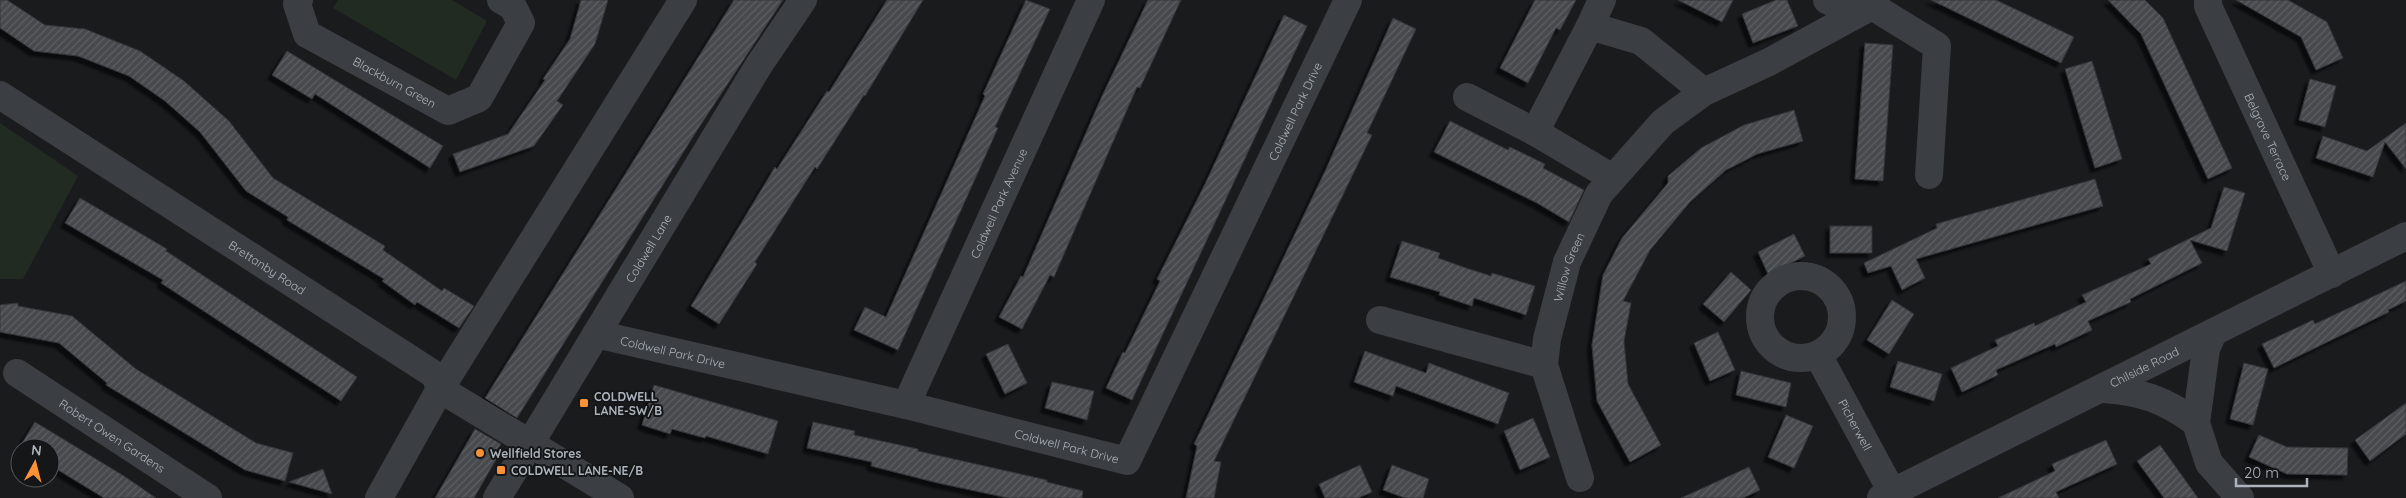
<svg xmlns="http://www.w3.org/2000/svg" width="2406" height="498" font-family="Quicksand,sans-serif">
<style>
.green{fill:#222b22}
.building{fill:url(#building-hatch);stroke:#343539;filter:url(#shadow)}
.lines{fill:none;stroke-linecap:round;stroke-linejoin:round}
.minor{stroke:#3b3e42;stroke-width:28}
.poi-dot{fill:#f99236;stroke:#151618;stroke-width:2}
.labels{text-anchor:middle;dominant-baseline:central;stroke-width:4;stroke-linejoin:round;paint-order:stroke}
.street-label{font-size:12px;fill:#acb5bd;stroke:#151618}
.poi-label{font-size:12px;font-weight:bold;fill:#acb5bd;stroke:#151618;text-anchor:start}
</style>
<defs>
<pattern id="building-hatch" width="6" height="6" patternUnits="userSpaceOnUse" patternTransform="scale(1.25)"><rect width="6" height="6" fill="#46494d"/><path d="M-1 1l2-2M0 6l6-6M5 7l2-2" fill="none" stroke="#5e6165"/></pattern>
<filter id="shadow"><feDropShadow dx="-4.5" dy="4.5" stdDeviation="1" flood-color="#0009"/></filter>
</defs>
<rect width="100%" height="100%" fill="#1a1b1d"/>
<g class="green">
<polygon points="338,0 452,0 487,21 456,80 333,8"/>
<polygon points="0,123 78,176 23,279 0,279"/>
</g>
<g class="building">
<polygon points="0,0 7,0 45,25 85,29 140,51 184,81 229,121 273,178 385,246 383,250 442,291 444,288 474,306 459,328 417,302 415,305 382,281 384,279 287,220 288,217 246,191 200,132 165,101 129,76 78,56 34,51 0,28"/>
<polygon points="581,0 608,0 595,44 557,101 563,105 534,146 460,172 453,154 508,134 545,80 543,79 570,39"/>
<polygon points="734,0 783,0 696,132 517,418 485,398"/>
<polygon points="887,0 923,0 865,96 864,95 817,169 815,167 755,262 757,264 719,324 691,306 775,167 777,169 827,91 829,92"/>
<polygon points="1026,0 1050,9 995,127 998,128 898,350 854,330 865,307 886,317 985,96 983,94"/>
<polygon points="1148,0 1181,0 1140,88 1137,87 1054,277 1050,275 1022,329 999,317 1021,276 1023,277 1102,96"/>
<polygon points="1535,0 1576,0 1560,30 1556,28 1528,83 1500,68"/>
<polygon points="1678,0 1733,0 1722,22"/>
<polygon points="1776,0 1787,0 1798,26 1753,43 1742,14"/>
<polygon points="1931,0 1996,0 2074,37 2061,63"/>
<polygon points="2108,0 2145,0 2163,18 2232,168 2208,179 2141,34"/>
<polygon points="2236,0 2288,0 2327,22 2343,58 2316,70 2301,37"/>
<polygon points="1284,15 1307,26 1132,400 1106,388 1123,352 1125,353 1160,281 1157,279 1205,184"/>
<polygon points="1393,18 1416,29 1367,133 1372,135 1214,461 1221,462 1214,498 1186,498 1197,446 1194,444 1326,169"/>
<polygon points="1865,43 1893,45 1883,181 1855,179"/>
<polygon points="287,51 443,146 430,168 315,94 312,99 272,75"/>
<polygon points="2092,61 2122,159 2095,168 2065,69"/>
<polygon points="2310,79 2336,86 2325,127 2299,120"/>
<polygon points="1794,110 1803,141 1757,154 1740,163 1726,170 1690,202 1650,250 1623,301 1631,303 1624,341 1628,384 1661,445 1630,462 1597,401 1592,345 1603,275 1622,238 1668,183 1668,176 1701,148 1744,125"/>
<polygon points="1450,121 1508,150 1510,147 1545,164 1543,168 1584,190 1569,222 1537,203 1434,152"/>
<polygon points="2406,123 2406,169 2385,142 2373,177 2316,158 2323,136 2367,151"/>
<polygon points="2095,179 2103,206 1916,259 1925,278 1902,290 1891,266 1868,273 1864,263 1937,228 1936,224"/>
<polygon points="2224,187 2245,193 2227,251 2190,240 2202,263 2130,299 2131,302 2088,321 2092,330 2056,347 2055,344 1996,370 1998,375 1962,392 1951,368 1998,346 1995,340 2034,323 2035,326 2086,302 2082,295 2151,264 2148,259 2211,228"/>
<polygon points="80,198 167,249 166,251 357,377 341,401 161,283 163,280 65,223"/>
<rect x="1830" y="226" width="42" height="27"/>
<polygon points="1794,234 1805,256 1768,274 1758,252"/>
<polygon points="1402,241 1440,253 1438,258 1466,268 1491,276 1492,273 1535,286 1526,315 1474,298 1472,306 1439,295 1440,292 1390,277"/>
<polygon points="1731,272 1751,290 1724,322 1703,304"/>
<polygon points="2406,281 2406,301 2388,310 2389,312 2274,368 2262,344 2313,320 2315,324"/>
<polygon points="1892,300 1914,314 1889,354 1867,340"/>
<polygon points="18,303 18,306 72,316 136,369 256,443 293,453 285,481 245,470 106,385 107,383 59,343 0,332 0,305"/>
<polygon points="1718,332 1735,370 1710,381 1694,343"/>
<polygon points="1008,344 1027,383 1005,394 986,354"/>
<polygon points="1365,351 1426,373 1429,363 1509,393 1498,424 1396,386 1393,396 1354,382"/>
<polygon points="1898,361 1942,374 1934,401 1890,387"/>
<polygon points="2244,363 2268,369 2253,425 2230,419"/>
<polygon points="1741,371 1791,383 1786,407 1736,395"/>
<polygon points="1052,382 1094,391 1087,420 1045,408"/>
<polygon points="654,385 778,421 768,454 706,436 705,438 672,429 670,434 642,425"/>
<polygon points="2406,403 2406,434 2370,461 2355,440"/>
<polygon points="1786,415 1813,426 1794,468 1768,457"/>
<polygon points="1533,418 1550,457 1520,470 1504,431"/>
<polygon points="35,422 124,476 156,498 104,498 50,465 50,448 19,448"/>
<polygon points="813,422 855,431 854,435 918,449 918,451 1047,480 1047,482 1083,491 1082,498 1008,498 938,483 871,466 872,462 807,448"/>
<polygon points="475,429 501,444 496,451 500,453 490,470 474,498 435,498"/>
<polygon points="2259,435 2287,447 2348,448 2347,475 2287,474 2249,457"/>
<polygon points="2106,440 2117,464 2056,492 2059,498 1998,498 2055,471 2052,464"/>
<polygon points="2160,445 2198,498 2164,498 2137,461"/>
<polygon points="1360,465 1372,492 1358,498 1325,498 1319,484"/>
<polygon points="1392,465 1429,479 1423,498 1405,498 1383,490"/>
<polygon points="1749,467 1760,490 1743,498 1681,498"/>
<polygon points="323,469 332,494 289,482"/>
</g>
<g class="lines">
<g class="minor">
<path id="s1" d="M299 0 297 4 307 34 448 111 479 98 521 23 513 7 501 0"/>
<polyline points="1827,0 1850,11 1871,7"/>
<polyline points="1876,0 1872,6 1937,46 1929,175"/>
<path id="s2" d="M2208 0V6L2332 274"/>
<polyline points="1590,26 1602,0"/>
<path id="s3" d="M0 95 435 375 440 389 620 498"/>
<polyline points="1467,97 1535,132"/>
<polyline points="1613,178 1535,132 1590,26 1641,41 1704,92"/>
<circle cx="1801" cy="317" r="41"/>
<polyline points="1380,320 1544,365"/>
<polyline points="2213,333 2206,349 2196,423 2209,463 2240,498"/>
<path id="s4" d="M596 334 906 405 1127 461 1348 0"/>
<path id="s5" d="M1818 355 1892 492"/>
<path id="s6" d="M17 373 208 498"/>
<path d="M2102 389C2140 391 2166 400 2196 423"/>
<path id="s7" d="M906 405 1091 0"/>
<path id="s8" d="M1580 478 1544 365 1547 339 1567 262 1599 194 1663 122 1704 92 1769 62 1872 6"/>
<polyline points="379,498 440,389 683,0"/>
<path id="s9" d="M497 498 759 65 803 0"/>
<path id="s10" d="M1881 498 2406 236"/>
</g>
</g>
<g class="poi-dot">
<rect x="579" y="398" width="10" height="10" rx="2.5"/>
<circle cx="480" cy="453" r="5"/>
<rect x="496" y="465" width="10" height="10" rx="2.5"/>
</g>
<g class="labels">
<g class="street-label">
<text stroke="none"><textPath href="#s1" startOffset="136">Blackburn Green</textPath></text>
<text stroke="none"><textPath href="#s4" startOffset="934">Coldwell Park Drive</textPath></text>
<text stroke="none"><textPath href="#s2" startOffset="150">Belgrave Terrace</textPath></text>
<text stroke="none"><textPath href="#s7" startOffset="222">Coldwell Park Avenue</textPath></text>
<text stroke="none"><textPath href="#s9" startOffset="292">Coldwell Lane</textPath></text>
<text stroke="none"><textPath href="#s3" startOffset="318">Brettanby Road</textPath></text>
<text stroke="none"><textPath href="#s8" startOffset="220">Willow Green</textPath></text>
<text stroke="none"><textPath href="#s4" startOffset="79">Coldwell Park Drive</textPath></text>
<text stroke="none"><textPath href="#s10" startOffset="294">Chilside Road</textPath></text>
<text stroke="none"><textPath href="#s5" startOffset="79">Picherwell</textPath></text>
<text stroke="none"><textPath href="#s6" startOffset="114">Robert Owen Gardens</textPath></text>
<text stroke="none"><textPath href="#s4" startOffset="484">Coldwell Park Drive</textPath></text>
</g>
<g class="poi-label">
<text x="594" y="396">COLDWELL<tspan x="594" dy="14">LANE-SW/B</tspan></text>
<text x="490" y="453">Wellfield Stores</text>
<text x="511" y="470">COLDWELL LANE-NE/B</text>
</g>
</g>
<g transform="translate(35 463) rotate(7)"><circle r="24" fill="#151618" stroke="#51565a"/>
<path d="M0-4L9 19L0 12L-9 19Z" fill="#f99236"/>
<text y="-8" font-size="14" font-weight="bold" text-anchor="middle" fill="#acb5bd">N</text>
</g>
<path d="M2236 478v8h71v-8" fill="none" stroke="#acb5bd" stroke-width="2.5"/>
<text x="2244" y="478" font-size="15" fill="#acb5bd" stroke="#151618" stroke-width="4" paint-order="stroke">20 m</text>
</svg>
